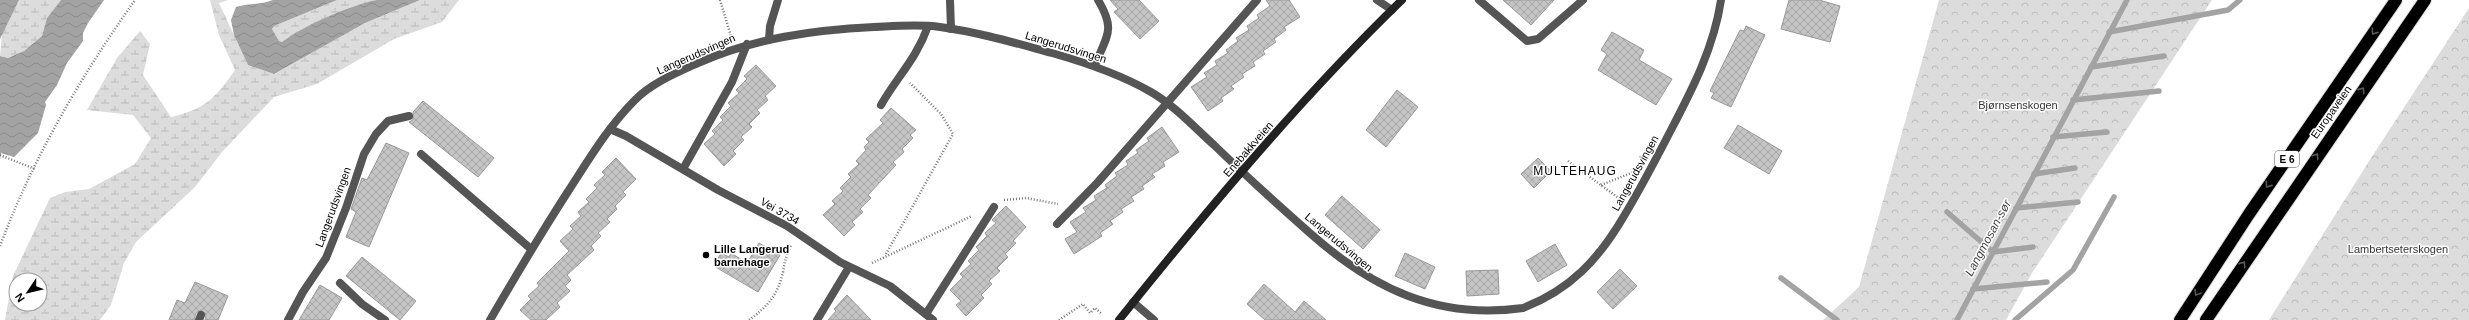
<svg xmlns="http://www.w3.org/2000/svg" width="2469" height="320" font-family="Helvetica,sans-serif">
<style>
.forest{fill:url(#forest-crowns)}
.wetland{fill:url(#wetland-marsh);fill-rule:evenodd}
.water{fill:url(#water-waves)}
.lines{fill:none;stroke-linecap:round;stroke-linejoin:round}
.stream{stroke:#a3a3a3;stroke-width:5.5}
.building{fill:url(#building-cross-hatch);stroke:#999}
.highway-casing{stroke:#dbdbdb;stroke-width:14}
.path{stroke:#777;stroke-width:2.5;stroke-dasharray:1 2;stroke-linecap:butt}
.lane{stroke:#555;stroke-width:8}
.street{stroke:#555;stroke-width:8}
.secondary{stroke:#222;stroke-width:8}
.highway{stroke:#000;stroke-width:12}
.oneway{stroke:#595959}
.poi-dot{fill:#000;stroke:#fff;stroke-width:1.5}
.labels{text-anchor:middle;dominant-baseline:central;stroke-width:3;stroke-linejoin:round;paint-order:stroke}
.shield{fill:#fff;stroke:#4c4c4c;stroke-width:1}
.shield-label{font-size:10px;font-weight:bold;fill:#000}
.street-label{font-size:11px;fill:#000;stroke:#fff}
.park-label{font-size:11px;fill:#333;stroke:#fff}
.poi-label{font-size:11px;font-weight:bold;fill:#000;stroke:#fff;text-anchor:start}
.neighbourhood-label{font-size:12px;letter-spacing:1px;fill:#000;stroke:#fff}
.water-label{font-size:12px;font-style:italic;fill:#444;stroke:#fff}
</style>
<defs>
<pattern id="forest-crowns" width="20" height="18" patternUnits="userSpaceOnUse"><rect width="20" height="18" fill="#dcdcdc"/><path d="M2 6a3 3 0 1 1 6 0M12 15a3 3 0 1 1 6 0" fill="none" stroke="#bbb"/></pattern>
<pattern id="wetland-marsh" width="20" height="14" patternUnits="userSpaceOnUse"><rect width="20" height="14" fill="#dcdcdc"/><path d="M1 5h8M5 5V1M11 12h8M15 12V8" fill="none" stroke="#bbb"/></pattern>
<pattern id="water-waves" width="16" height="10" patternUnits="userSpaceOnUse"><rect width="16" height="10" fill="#a3a3a3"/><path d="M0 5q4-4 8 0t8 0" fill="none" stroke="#8b8b8b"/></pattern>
<pattern id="building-cross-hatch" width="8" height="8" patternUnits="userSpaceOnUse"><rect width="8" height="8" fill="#c4c4c4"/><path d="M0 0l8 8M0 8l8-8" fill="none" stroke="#a7a7a7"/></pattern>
</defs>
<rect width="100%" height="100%" fill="#fff"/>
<g class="forest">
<polygon points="1939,0 2212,0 2032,273 2006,320 1823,320 1859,287"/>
<polygon points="2469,8 2469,320 2269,320 2371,158"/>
</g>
<g class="wetland">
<polygon points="19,0 61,0 47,18 42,36 24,51 8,58 0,56 2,33"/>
<path d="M210 0H228L219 3 248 65 274 74 365 23 420 0H459L442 22 394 39 317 84 274 97 222 152 195 187 136 242 124 263 111 305 100 320H5L13 276 50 198 65 192 89 189 135 164 151 138 133 115 87 110 117 58 140 31 150 44 143 75 171 117C206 109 215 98 235 70L219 35ZM16 280H40V304H16Z"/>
<path d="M337 0H377C346 15 309 20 282 42L279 41 272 29 274 26Z"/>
</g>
<g class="water">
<polygon points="0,0 19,0 0,39"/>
<polygon points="61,0 104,0 88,23 83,33 83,41 67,63 57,85 45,102 46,105 38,133 14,157 1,153 0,160 0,56 8,58 24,51 42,36 47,18"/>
<path d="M273 0H337L274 26 272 29 279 41 282 42C302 26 351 5 377 0 390 0 407 0 420 0L365 23 274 74 248 65 234 35 231 20 236 7C249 3 260 5 273 0Z"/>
</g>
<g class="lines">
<g class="stream">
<polyline points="2109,32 2228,10 2240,0"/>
<polyline points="2091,67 2164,56"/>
<polyline points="2073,100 2159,91"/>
<polyline points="2053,137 2107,132"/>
<polyline points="2034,174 2075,168"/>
<polyline points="2016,208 2078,202"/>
<polyline points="1947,212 1993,252 2033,247"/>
<polyline points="1781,278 1837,320"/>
<polyline points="1973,289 2047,282"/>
<polyline points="1957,320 2127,0"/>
<polyline points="2015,320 2073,270 2114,197"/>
</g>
</g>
<g class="building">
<polygon points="1110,0 1139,0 1159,21 1140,39 1114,12 1118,9"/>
<polygon points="1266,0 1289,0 1300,17 1284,27 1286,30 1274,39 1276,42 1263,51 1265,54 1253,62 1255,66 1242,74 1244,77 1231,86 1234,89 1221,98 1223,101 1208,111 1191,87 1207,77 1204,73 1217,65 1215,61 1228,53 1226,50 1238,41 1236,38 1249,30 1247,26 1259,18 1257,15 1270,6"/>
<polygon points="1503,0 1554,0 1531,25"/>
<polygon points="1789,0 1819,0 1840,6 1830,42 1781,29"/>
<polygon points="1746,26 1765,35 1731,107 1711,98 1714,93 1710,91 1740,30 1744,31"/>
<polygon points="1612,32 1644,50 1639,60 1672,79 1656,105 1598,70 1607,54 1601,50"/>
<polygon points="756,65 776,86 765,96 768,100 757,110 760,113 749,124 752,127 741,137 744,140 733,151 736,154 724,166 704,144 715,134 712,131 723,120 720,117 731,106 728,103 739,93 736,90 747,79 744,76"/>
<polygon points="1397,90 1418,107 1386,147 1366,130"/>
<polygon points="423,101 494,158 478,177 409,122 413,120 413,112"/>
<polygon points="891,108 916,130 910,135 913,138 902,149 904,152 893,162 896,165 868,195 871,198 860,209 863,212 852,222 855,225 844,236 823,215 835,204 832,201 843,191 840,188 851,177 848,174 859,164 856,161 866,150 864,147 869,142 866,139 883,123 880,120"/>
<polygon points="1738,125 1782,151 1769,174 1724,148"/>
<polygon points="1162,127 1179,152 1163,162 1165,166 1152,174 1155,177 1142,186 1144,189 1131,197 1134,201 1121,209 1123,212 1110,221 1113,224 1100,233 1102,236 1074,254 1065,239 1077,232 1070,222 1086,212 1083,208 1096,200 1094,196 1107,188 1105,185 1117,176 1115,173 1128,165 1126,161 1138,153 1136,150 1149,141 1147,138"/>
<polygon points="386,143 409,153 369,247 346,237 356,212 351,209 362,178 367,180"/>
<polygon points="616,158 636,179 623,192 626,195 615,206 617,209 607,219 610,222 598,233 601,236 591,246 594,250 567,275 571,280 565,286 570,291 557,303 560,307 546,320 531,320 520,310 531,299 528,296 539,286 537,283 569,251 560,241 573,229 570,226 581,216 578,212 589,202 586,199 597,188 594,185 605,175 602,172"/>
<polygon points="1538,158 1551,171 1534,188 1521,174"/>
<polygon points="1342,196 1380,230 1363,249 1325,215"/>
<polygon points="1006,206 1026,227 1013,241 1016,243 1005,254 1008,257 997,268 1000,271 989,281 992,284 981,295 984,298 966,316 956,305 961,301 950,290 963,277 960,274 971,264 968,261 979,250 976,247 987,236 985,233 996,223 992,220"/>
<polygon points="759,243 780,255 758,292 714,266 721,253 729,257 731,253 747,263"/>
<polygon points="1555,244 1567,265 1538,282 1526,261"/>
<polygon points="1405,253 1435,267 1425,289 1395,276"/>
<polygon points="362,257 416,301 400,320 346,276"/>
<polygon points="1620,269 1637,286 1613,309 1597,292"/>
<polygon points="1498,270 1499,294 1467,296 1466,271"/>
<polygon points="195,282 228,296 218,320 205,320 206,314 201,310 196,313 194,320 169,320 177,300 185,303"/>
<polygon points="1264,284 1295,312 1304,301 1326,320 1265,320 1247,304"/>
<polygon points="320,285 342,298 329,320 299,320"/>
<polygon points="847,295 871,320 828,320 836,311 834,309"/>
</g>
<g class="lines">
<g class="highway-casing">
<g id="highway">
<polyline points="2180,320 2249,214 2396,0"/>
<polyline points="2206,320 2425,0"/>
</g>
</g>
<g class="path">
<polyline points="720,0 731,36"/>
<polyline points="0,155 35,169"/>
<polyline points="1568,161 1620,199"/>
<polyline points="1601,185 1634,172"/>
<polyline points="1004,200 1026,198 1058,204"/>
<path d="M0 246C33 158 81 76 135 0"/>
<polyline points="886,254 953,134 941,114 910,83"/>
<polyline points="872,263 972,216"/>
<path d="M749 320C767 307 778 295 783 272 785 262 786 255 791 245"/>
<polyline points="1059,320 1083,304 1090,313 1095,308 1102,314"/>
</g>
<g class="lane">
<polyline points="950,0 951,29"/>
<polyline points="1377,0 1392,10"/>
<polyline points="1479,0 1527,41 1538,39 1583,0"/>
<polyline points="769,39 770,26 778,0"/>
<path d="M1095 65C1107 35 1116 30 1098 0"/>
<path d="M881 105C897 77 917 58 928 26"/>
<polyline points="421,154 531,249"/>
<polyline points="683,169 732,82 747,44"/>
<polyline points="1057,224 1098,182 1257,0"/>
<polyline points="340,283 362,304 385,320"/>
<polyline points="1133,302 1154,320"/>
<polyline points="926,314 994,207"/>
<polyline points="199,320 201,315"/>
<polyline points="817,320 849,267"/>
</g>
<g class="street">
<polyline points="610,129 626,136 718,190 787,226 840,262 890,286 933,320"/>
<polyline points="288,320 303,292 326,258 346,208 364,154 376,134 388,121 409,116"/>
<path d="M490 320C515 277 540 235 567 193 588 161 607 128 635 100 652 83 676 73 698 63 755 38 813 30 874 27 896 26 919 24 940 27 978 32 1015 43 1052 53 1087 63 1120 74 1151 92 1175 106 1194 127 1214 145 1246 176 1278 205 1311 234 1372 288 1437 320 1523 308 1570 290 1599 259 1624 216 1641 188 1656 159 1671 130 1693 88 1714 47 1721 0"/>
</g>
<path class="secondary" d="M1119 320C1208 209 1300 99 1402 0"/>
<use href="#highway" class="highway"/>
</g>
<defs><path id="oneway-chevron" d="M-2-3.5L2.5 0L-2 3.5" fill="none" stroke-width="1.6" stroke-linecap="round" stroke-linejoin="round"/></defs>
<g class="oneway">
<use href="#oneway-chevron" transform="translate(2374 32) rotate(125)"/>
<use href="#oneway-chevron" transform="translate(2362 90) rotate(-55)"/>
<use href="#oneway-chevron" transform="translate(2316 156) rotate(-56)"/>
<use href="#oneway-chevron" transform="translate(2268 185) rotate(125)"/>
<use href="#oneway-chevron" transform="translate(2243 264) rotate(-56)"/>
<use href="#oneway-chevron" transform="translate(2197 293) rotate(122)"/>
</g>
<circle class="poi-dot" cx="706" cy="255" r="4"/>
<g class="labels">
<rect class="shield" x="2275" y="151" width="24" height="16" rx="3"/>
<g class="shield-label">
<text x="2287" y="159">E 6</text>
</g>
<g class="street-label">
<text transform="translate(1066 47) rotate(17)">Langerudsvingen</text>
<text transform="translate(696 54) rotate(-24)">Langerudsvingen</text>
<text transform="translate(2331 112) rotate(-55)">Europaveien</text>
<text transform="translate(1248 149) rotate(-49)">Enebakkveien</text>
<text transform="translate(1635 173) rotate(-61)">Langerudsvingen</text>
<text transform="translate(333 207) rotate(-70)">Langerudsvingen</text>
<text transform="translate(780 211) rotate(30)">Vei 3734</text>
<text transform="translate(1339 242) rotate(40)">Langerudsvingen</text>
</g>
<g class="park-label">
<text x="2018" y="105">Bjørnsenskogen</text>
<text x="2398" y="249">Lambertseterskogen</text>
</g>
<g class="poi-label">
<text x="714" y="249">Lille Langerud<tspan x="714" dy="13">barnehage</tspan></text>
</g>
<g class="neighbourhood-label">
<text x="1575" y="171">MULTEHAUG</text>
</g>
<g class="water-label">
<text transform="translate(1988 238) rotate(-62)">Langmosan-sør</text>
</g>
</g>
<g transform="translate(28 292) rotate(235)"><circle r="19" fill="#ffffff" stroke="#999999"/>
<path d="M0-3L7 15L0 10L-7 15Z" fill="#000000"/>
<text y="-6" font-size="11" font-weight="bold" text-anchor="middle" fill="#000000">N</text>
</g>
</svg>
